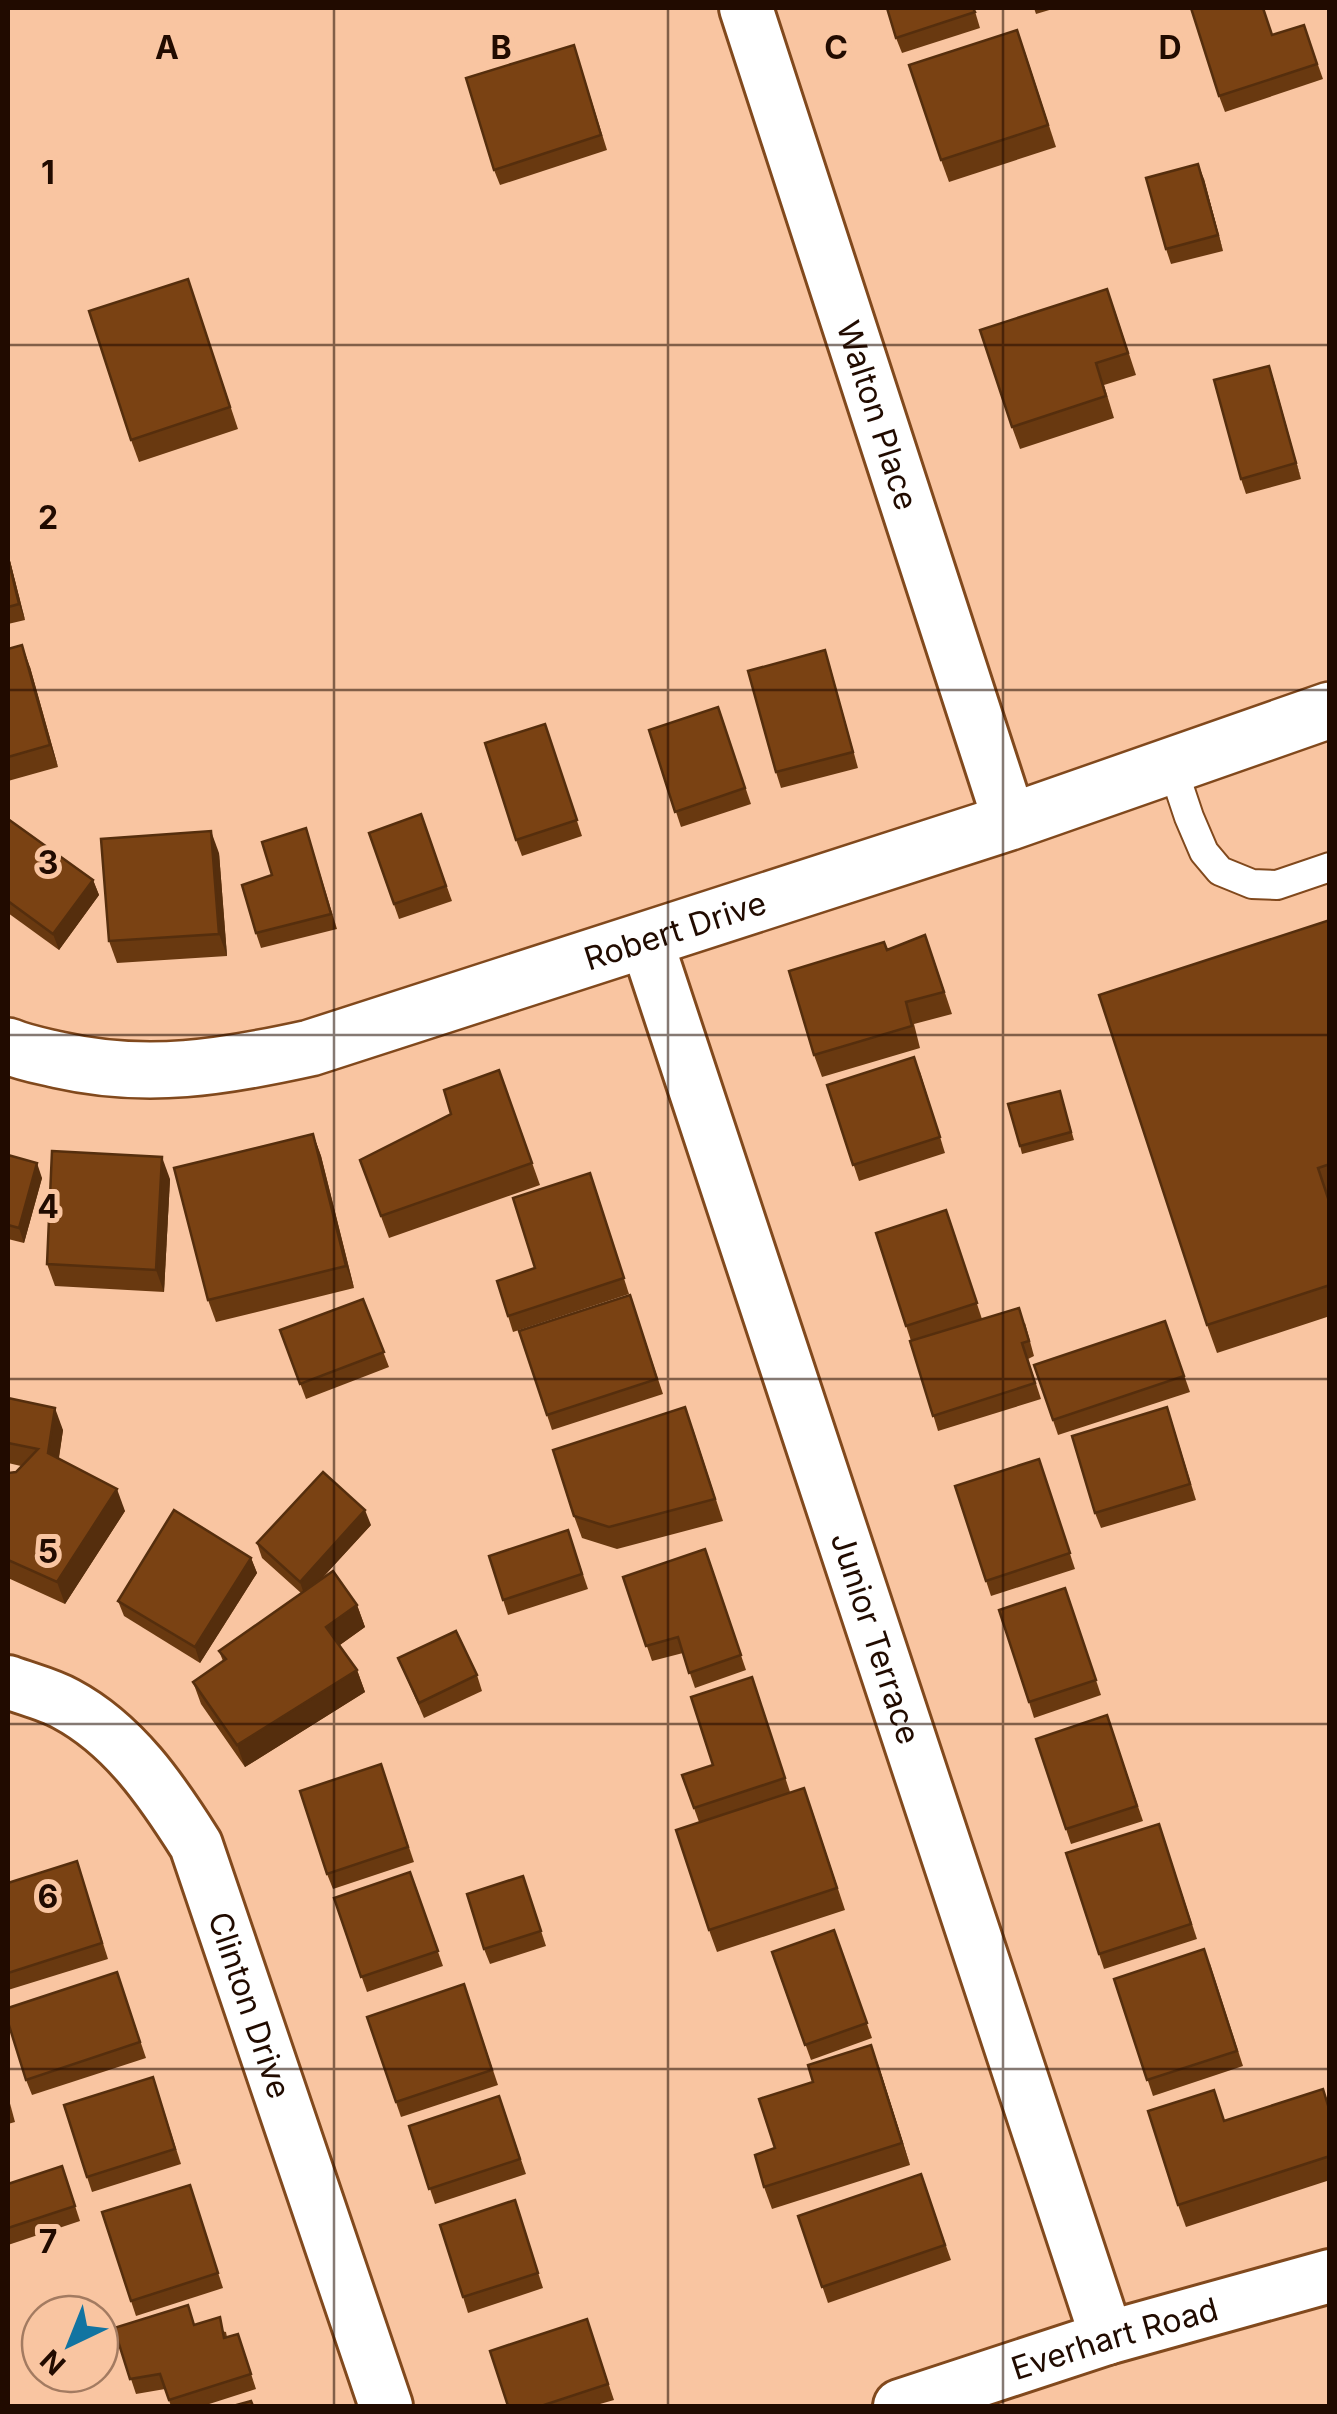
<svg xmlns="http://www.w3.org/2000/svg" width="1337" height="2414" font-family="Inter,sans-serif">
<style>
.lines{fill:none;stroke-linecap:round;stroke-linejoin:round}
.service-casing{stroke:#81491d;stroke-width:32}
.minor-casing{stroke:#81491d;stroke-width:58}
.tertiary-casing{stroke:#81491d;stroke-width:60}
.service{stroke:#fff;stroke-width:28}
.minor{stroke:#fff;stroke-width:52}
.tertiary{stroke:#fff;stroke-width:55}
.wall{fill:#693910}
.shaded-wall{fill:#552e0d}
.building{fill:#7a4213;stroke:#552e0d;stroke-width:2.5}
.grid{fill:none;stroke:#210b00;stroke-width:2.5;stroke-opacity:0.55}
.labels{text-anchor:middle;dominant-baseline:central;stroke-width:10;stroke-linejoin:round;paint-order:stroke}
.street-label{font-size:32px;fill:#210b00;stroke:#f9c5a1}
.grid-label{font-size:32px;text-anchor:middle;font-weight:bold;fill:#210b00;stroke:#f9c5a1;stroke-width:10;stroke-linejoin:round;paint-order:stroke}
</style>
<rect width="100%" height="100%" fill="#f9c5a1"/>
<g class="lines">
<g class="service-casing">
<polyline id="service" points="1172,766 1189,817 1204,852 1220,871 1252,884 1277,885 1330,867"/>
</g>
<g class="minor-casing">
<g id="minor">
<path id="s1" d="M746 8 1010 822"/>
<path id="s2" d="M646 940 1107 2338"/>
<path id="s3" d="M8 1682C26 1689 48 1694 66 1704 124 1735 162 1791 196 1845L386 2406"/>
<path id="s4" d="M900 2406 1107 2338 1330 2276"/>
</g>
</g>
<g class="tertiary-casing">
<g id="tertiary">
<path id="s5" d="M8 1046C24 1053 42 1056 59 1060 147 1080 224 1067 310 1048L1010 822 1330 710"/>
</g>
</g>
<use href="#service" class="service"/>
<use href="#minor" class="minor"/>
<use href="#tertiary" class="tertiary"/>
</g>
<g class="wall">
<polygon points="974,8 980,28 902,53 896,38"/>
<polygon points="1034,8 1056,8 1036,14"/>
<polygon points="1304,25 1323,79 1225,112 1219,96 1273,35"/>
<polygon points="574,45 607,150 500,185 494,170"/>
<polygon points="1025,52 1056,147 949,182 941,160"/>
<polygon points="1204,179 1223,251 1171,264 1166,249"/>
<polygon points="188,279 238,429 139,462 131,440"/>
<polygon points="1115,311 1136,375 1104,385 1114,418 1020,449 1012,427"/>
<polygon points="1269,366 1301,479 1246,494 1241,479"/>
<polygon points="8,553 25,620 8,624"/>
<polygon points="8,649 30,667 58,767 8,781"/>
<polygon points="830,666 858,768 781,788 776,772"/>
<polygon points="718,707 751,804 681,827 649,730"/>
<polygon points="545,724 582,836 522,856 516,840"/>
<polygon points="421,814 452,901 399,919 369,833"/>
<polygon points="8,819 93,880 99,895 59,950 8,913"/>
<polygon points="311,844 337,929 261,948 256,933 272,875"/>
<polygon points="219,853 227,956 117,963 109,941"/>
<polygon points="1330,920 1330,1195 1328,1195 1330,1201 1330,1316 1217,1353 1207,1325"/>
<polygon points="887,950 933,957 952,1014 914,1024 920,1048 822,1077 814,1055"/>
<polygon points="499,1070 540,1185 389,1238 360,1160 451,1114"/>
<polygon points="920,1072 945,1153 859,1181 827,1085"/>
<polygon points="1060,1091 1074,1140 1022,1154 1020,1146"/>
<polygon points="313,1134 321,1156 354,1288 216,1322 208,1300"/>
<polygon points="8,1155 42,1178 24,1243 8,1239"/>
<polygon points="170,1179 164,1292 55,1286 47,1264"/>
<polygon points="595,1188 629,1294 513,1332 508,1316 535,1268"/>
<polygon points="946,1210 982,1319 1025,1323 1034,1356 1028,1359 1041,1399 938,1431 911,1341 876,1233"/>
<polygon points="630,1295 663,1394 552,1430 519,1331"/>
<polygon points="363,1299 389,1367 306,1399 280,1330"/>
<polygon points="1165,1321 1190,1392 1058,1435 1034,1365"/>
<polygon points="8,1398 63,1430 59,1458 125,1511 65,1604 8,1578 8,1473 16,1472 21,1466 8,1463"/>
<polygon points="1172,1422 1196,1500 1101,1528 1095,1513"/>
<polygon points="693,1429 723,1521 617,1549 582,1538 574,1516"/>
<polygon points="1039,1459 1075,1569 991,1596 955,1486"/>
<polygon points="371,1525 321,1579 357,1605 365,1627 340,1645 357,1670 365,1692 245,1767 201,1704 193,1682 223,1661 219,1651 301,1593 262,1558 257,1543"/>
<polygon points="568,1530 588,1589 508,1615 489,1556"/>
<polygon points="705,1549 746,1670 695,1688 683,1653 652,1661 623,1577"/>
<polygon points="251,1558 257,1573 200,1663 124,1616 118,1601"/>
<polygon points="1065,1588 1101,1695 1034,1718 1029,1702"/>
<polygon points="398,1658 477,1675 482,1691 424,1718"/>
<polygon points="752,1677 790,1792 812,1810 845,1910 717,1952 709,1930 699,1822 682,1775 713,1765"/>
<polygon points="1107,1715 1143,1821 1071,1844 1036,1739"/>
<polygon points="381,1764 414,1862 333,1889 327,1874"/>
<polygon points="1159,1824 1197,1939 1104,1969 1099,1954"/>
<polygon points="77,1861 108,1959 8,1990 8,1883"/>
<polygon points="410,1872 443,1966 367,1992 334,1898"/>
<polygon points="523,1876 546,1946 490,1964 484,1949"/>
<polygon points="834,1930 872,2038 811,2060 772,1952"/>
<polygon points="1210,1964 1243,2066 1153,2096 1114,1979"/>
<polygon points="117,1972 146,2058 32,2095 26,2080"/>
<polygon points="464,1984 498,2085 401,2117 367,2017"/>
<polygon points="879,2067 910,2165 772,2209 764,2187"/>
<polygon points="153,2077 181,2164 92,2192 87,2177"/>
<polygon points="8,2096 15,2122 8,2124"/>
<polygon points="499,2096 526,2174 435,2204 409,2126"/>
<polygon points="1330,2108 1330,2180 1186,2227 1178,2205 1225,2121"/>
<polygon points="62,2166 80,2221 8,2245 8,2184"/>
<polygon points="921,2174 951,2260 828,2303 798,2216"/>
<polygon points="190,2185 223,2288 136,2316 131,2301"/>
<polygon points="520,2216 543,2288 468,2313 463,2297"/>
<polygon points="587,2319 614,2400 593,2406 508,2406"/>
<polygon points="195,2325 226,2332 227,2337 238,2334 256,2389 203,2406 171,2406 165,2389 136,2394 114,2328"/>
</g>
<g class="shaded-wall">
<polygon points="1198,164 1204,179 1223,251 1218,235"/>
<polygon points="1269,366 1274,381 1301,479 1296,463"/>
<polygon points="8,553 25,620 19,604"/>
<polygon points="22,645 30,667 58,767 50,745"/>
<polygon points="211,831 219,853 227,956 219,934"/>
<polygon points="93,880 99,895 59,950 53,934"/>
<polygon points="313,1134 321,1156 354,1288 346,1266"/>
<polygon points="162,1157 170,1179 164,1292 156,1270"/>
<polygon points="37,1163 42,1178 24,1243 19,1228"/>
<polygon points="55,1408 63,1430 56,1475 48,1453"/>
<polygon points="117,1489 125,1511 65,1604 57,1582"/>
<polygon points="365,1510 371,1525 305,1597 300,1582"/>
<polygon points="251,1558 257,1573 200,1663 195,1647"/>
<polygon points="357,1605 365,1627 334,1649 326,1627"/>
<polygon points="357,1670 365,1692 245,1767 237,1745"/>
<polygon points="871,2045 879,2067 910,2165 902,2143"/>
</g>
<g class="building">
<polygon points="887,8 973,8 975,12 896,38"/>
<polygon points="1191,8 1263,8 1272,35 1304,25 1317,64 1219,96"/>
<polygon points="1017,30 1048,125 941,160 909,65"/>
<polygon points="574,45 601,135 494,170 466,78"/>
<polygon points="1198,164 1218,235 1166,249 1146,178"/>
<polygon points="188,279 230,407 131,440 89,311"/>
<polygon points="1107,289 1128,353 1096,363 1106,396 1012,427 980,330"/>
<polygon points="1269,366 1296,463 1241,479 1214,380"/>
<polygon points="8,558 19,604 8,607"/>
<polygon points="22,645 50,745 8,757 8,649"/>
<polygon points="825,650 853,752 776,772 748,671"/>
<polygon points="718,707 745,788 675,812 649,730"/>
<polygon points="545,724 577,820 516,840 485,743"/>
<polygon points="421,814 446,886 394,904 369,833"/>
<polygon points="8,819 93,880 53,934 8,901"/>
<polygon points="306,828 331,914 256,933 242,885 272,875 262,842"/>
<polygon points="211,831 219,934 109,941 101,839"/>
<polygon points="1330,920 1330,1164 1318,1168 1330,1204 1330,1285 1207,1325 1099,995"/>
<polygon points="925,935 944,992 906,1002 912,1026 814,1055 789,971 884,942 887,950"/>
<polygon points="914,1057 940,1137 853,1165 827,1085"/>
<polygon points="499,1070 532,1163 381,1216 360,1160 451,1114 444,1090"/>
<polygon points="1060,1091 1071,1132 1020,1146 1008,1104"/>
<polygon points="313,1134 346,1266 208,1300 174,1168"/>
<polygon points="52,1151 162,1157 156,1270 47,1264"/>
<polygon points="8,1155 37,1163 19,1228 8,1225"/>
<polygon points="590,1173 624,1278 508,1316 497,1281 535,1268 513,1198"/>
<polygon points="946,1210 977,1303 906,1326 876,1233"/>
<polygon points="630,1295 657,1379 547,1415 519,1331"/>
<polygon points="363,1299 384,1352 300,1384 280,1330"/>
<polygon points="1019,1308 1029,1341 1022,1343 1035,1383 933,1416 910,1341"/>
<polygon points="1165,1321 1184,1376 1053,1420 1034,1365"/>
<polygon points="8,1398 55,1408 48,1453 117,1489 57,1582 8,1560 8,1473 16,1472 38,1449 8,1443"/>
<polygon points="685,1407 715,1499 609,1527 574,1516 553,1450"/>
<polygon points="1167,1407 1190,1484 1095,1513 1072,1436"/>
<polygon points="1039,1459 1070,1553 986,1581 955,1486"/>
<polygon points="323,1472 365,1510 300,1582 257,1543"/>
<polygon points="174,1510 251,1558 195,1647 118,1601"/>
<polygon points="568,1530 582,1574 503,1600 489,1556"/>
<polygon points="705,1549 741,1655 689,1673 678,1637 646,1646 623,1577"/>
<polygon points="333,1571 357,1605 326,1627 357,1670 237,1745 193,1682 226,1659 219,1651"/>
<polygon points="1065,1588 1096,1680 1029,1702 999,1610"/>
<polygon points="456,1631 477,1675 419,1703 398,1658"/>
<polygon points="752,1677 785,1778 694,1808 682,1775 713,1765 691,1697"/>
<polygon points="1107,1715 1137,1806 1066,1829 1036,1739"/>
<polygon points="381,1764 408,1847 327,1874 300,1791"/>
<polygon points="804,1788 837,1888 709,1930 676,1830"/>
<polygon points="1159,1824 1191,1924 1099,1954 1066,1853"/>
<polygon points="77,1861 102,1943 8,1973 8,1883"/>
<polygon points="410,1872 438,1951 361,1977 334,1898"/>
<polygon points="523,1876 541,1931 484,1949 467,1894"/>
<polygon points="834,1930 867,2023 805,2045 772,1952"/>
<polygon points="1204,1949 1237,2051 1147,2080 1114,1979"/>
<polygon points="117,1972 140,2042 26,2080 8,2022 8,2008"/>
<polygon points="464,1984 492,2070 396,2102 367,2017"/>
<polygon points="871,2045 902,2143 764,2187 755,2155 775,2148 759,2099 813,2082 808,2065"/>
<polygon points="153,2077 175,2149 87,2177 64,2105"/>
<polygon points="1323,2089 1330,2112 1330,2156 1178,2205 1148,2111 1214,2090 1224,2121"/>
<polygon points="499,2096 520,2159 429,2189 409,2126"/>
<polygon points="62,2166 75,2206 8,2228 8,2184"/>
<polygon points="921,2174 945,2245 822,2287 798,2216"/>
<polygon points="190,2185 218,2273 131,2301 102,2212"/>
<polygon points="515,2200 538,2273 463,2297 440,2225"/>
<polygon points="188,2305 194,2325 220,2317 224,2338 238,2334 251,2374 169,2400 160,2374 130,2379 114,2328"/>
<polygon points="587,2319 608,2384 541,2406 508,2406 490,2351"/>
<polygon points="251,2401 253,2406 233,2406"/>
</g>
<path class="grid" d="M334 8V2406M668 8V2406M1003 8V2406M8 345H1330M8 690H1330M8 1035H1330M8 1379H1330M8 1724H1330M8 2069H1330"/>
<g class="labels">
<g class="street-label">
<text stroke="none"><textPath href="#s1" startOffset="428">Walton Place</textPath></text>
<text stroke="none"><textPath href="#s5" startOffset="690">Robert Drive</textPath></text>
<text stroke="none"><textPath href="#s2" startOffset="735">Junior Terrace</textPath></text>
<text stroke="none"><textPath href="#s3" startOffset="425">Clinton Drive</textPath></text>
<text stroke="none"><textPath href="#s4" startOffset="225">Everhart Road</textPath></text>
</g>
</g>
<g class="grid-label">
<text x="167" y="59">A</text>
<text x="501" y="59">B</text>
<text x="836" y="59">C</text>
<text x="1170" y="59">D</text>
<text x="48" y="184">1</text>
<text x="48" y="529">2</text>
<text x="48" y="874">3</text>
<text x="48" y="1218">4</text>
<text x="48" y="1563">5</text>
<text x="48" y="1908">6</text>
<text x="48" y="2253">7</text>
</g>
<rect width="1337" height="2414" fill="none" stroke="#210b00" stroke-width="20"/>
<g transform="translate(70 2344) rotate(223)"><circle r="48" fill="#f9c5a1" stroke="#a37b61" stroke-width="2.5"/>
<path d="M0-8L18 38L0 25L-18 38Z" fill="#1274a1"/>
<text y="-15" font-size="28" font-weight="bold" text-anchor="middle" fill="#210b00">N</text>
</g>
</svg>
